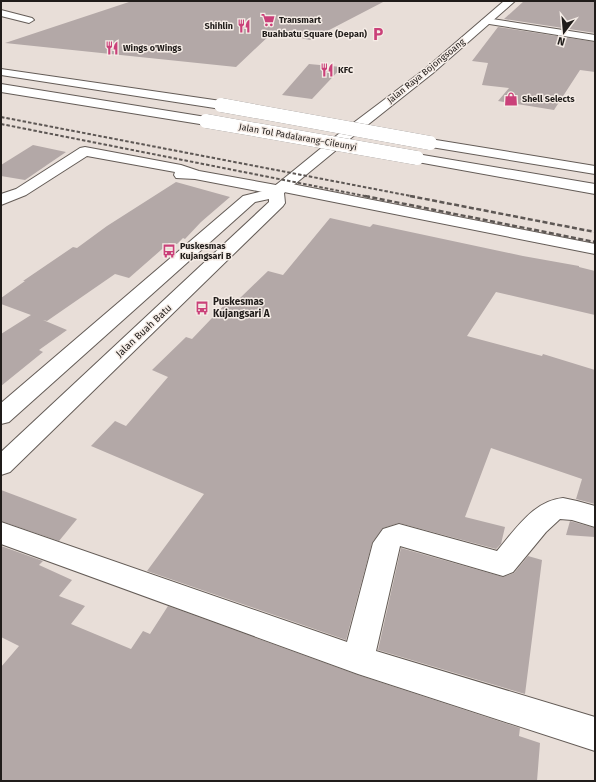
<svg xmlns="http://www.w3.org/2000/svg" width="596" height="782" font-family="'Fira Sans',sans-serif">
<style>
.building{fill:#b3a8a7}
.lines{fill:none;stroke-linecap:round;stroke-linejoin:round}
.street-casing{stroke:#645c57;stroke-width:2}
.primary-casing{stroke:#645c57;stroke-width:2}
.highway-casing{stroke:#645c57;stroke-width:2}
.street{fill:#fff;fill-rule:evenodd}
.primary{fill:#fff;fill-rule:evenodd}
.highway{fill:#fff;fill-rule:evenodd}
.rail-far1{stroke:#5d5754;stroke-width:2;stroke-dasharray:3.5 2;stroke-linecap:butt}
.rail{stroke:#5d5754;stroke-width:2.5;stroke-dasharray:5 2.5;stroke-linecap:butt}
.highway-bridge-casing{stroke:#645c57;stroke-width:14;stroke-linecap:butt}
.highway-bridge{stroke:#fff;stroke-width:14}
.labels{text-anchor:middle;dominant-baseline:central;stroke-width:3;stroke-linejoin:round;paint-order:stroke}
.far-poi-label{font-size:9px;font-weight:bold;fill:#201c1a;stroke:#f5ece6;text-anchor:start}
.far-street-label{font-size:9px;fill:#201c1a;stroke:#f5ece6}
.poi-label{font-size:10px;font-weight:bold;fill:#201c1a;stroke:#f5ece6;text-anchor:start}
.street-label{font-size:10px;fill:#201c1a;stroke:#f5ece6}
</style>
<rect width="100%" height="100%" fill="#e8ded8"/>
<g class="building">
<polygon points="132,1 385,1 310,40 273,32 236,67 5,43"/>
<polygon points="524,1 595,1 595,33 504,19"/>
<polygon points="498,27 595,42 595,72 580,70 554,110 498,101 509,88 482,85 488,63 472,61"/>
<polygon points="309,64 342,67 312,99 282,95"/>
<polygon points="33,145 66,152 25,180 1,176 1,165"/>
<polygon points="176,182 230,197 201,222 185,239 183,238 177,244 169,243 129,278 115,274 47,321 43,320 67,330 39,350 43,352 1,386 1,334 31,315 1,304 1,298 25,281 23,281 73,247 77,248 107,226"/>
<polygon points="330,218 370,227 373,224 523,256 579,266 579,267 595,271 595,315 496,292 467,336 542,356 543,354 595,370 595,504 576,499 582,479 491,448 465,517 505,527 501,544 496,549 399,523 383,528 372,543 346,640 147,571 204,494 91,446 115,421 126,426 168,377 152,370 186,337 192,339 232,297 239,299 268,271 283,275"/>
<polygon points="1,490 25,499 77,519 59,541 1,521"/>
<polygon points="570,521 595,528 595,537 566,535"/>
<polygon points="1,546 43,561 39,565 72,580 59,596 85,606 71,624 131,649 143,631 150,634 168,606 358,675 520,728 519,736 540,743 537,781 1,781 1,667 19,646 1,637"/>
<polygon points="401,548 503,577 514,573 528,556 542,560 525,694 378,650"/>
</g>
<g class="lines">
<g class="street-casing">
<g id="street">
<polygon points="1,10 32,18 34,20 29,23 1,16"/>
<polygon points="486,18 595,35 595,41 483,23 481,21"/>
<polygon points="85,147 181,165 199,171 276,185 282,182 595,244 595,254 284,192 278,195 195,179 176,178 174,175 175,172 87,156 26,195 1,205 1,194 16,189 80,148"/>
<path d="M563 498 577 501 595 506V527L572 520 560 519 546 532 513 572 503 576 400 546 376 651 595 717V751L358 674 1 544V522L347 642 373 543 383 529 399 524 497 551C515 530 533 501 563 498Z"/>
</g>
</g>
<g class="primary-casing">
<polygon id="primary" points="504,1 515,1 433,73 346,142 284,193 285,203 283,206 10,472 1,475 1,452 269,202 269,199 255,202 9,422 1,424 1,403 243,196 271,189 336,136 425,69"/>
</g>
<g class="highway-casing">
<g id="highway">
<polygon points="1,69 221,101 225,102 227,105 225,108 221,109 1,75"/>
<polygon points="1,84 206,117 211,118 213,121 211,124 206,125 1,92"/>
<polygon points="430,139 595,166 595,174 425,146 423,143 425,140"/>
<polygon points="417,154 595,184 595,194 412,161 410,158 412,155"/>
</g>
</g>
<use href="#street" class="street"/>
<use href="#primary" class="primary"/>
<use href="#highway" class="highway"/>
<g class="rail-far1">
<polyline points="1,117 416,197"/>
<polyline points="1,124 370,197"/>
</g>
<g class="rail">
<polyline points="365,196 595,242"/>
<polyline points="410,196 595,232"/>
</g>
<g class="highway-bridge-casing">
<g id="highway-bridge">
<polyline points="221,105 430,143"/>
<polyline points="206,121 417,158"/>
</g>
</g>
<use href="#highway-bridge" class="highway-bridge"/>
</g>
<defs>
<g id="supermarket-bare" transform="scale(1.08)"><path d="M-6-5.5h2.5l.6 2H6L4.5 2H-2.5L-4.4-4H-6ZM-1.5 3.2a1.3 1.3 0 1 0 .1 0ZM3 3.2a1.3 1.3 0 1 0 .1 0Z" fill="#ca4079" stroke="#f5ece6" stroke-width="2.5" paint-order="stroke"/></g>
<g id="restaurant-bare" transform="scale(1.08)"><path d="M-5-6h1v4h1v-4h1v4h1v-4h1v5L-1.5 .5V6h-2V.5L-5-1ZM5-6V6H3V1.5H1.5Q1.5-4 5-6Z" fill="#ca4079" stroke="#f5ece6" stroke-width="2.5" paint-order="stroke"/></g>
<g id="parking-bare" transform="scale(1.08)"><path d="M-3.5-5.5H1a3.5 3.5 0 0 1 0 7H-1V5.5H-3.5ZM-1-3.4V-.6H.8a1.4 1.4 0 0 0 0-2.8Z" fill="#ca4079" stroke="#f5ece6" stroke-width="2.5" paint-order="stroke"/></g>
<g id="shop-bare" transform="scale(1.08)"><path d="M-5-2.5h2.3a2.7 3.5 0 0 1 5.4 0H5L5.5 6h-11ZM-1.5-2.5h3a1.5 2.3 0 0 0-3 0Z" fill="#ca4079" stroke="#f5ece6" stroke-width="2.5" paint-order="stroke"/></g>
<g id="bus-bare" transform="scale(1.08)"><path d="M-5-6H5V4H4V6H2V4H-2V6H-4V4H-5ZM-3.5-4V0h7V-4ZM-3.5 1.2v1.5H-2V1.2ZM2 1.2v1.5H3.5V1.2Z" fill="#ca4079" stroke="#f5ece6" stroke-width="2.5" paint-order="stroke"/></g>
</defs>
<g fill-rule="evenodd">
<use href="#supermarket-bare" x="268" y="20"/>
<use href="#restaurant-bare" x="244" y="26"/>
<use href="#parking-bare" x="378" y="34"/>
<use href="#restaurant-bare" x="112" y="48"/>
<use href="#restaurant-bare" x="327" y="70"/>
<use href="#shop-bare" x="511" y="99"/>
<use href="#bus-bare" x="169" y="251"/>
<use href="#bus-bare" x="202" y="308"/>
</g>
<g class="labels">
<g class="far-poi-label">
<text x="279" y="20">Transmart</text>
<text x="233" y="26" text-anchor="end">Shihlin</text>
<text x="367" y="34" text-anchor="end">Buahbatu Square (Depan)</text>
<text x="123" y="48">Wings o'Wings</text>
<text x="338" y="70">KFC</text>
<text x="522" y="99">Shell Selects</text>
<text x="180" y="246">Puskesmas<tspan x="180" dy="10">Kujangsari B</tspan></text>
</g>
<g class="far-street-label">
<text transform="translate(426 71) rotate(-39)">Jalan Raya Bojongsoang</text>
<text transform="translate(298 137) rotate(10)">Jalan Tol Padalarang–Cileunyi</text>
</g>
<g class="poi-label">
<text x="213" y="302">Puskesmas<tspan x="213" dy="12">Kujangsari A</tspan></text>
</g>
<g class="street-label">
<text transform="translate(144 331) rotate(-43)">Jalan Buah Batu</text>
</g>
</g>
<rect width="596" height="782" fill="none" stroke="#201c1a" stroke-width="4"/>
<g transform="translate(564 32) rotate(196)" stroke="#f5ece6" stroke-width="3" paint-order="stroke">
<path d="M0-3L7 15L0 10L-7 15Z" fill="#201c1a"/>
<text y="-6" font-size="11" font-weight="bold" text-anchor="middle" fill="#201c1a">N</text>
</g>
</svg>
